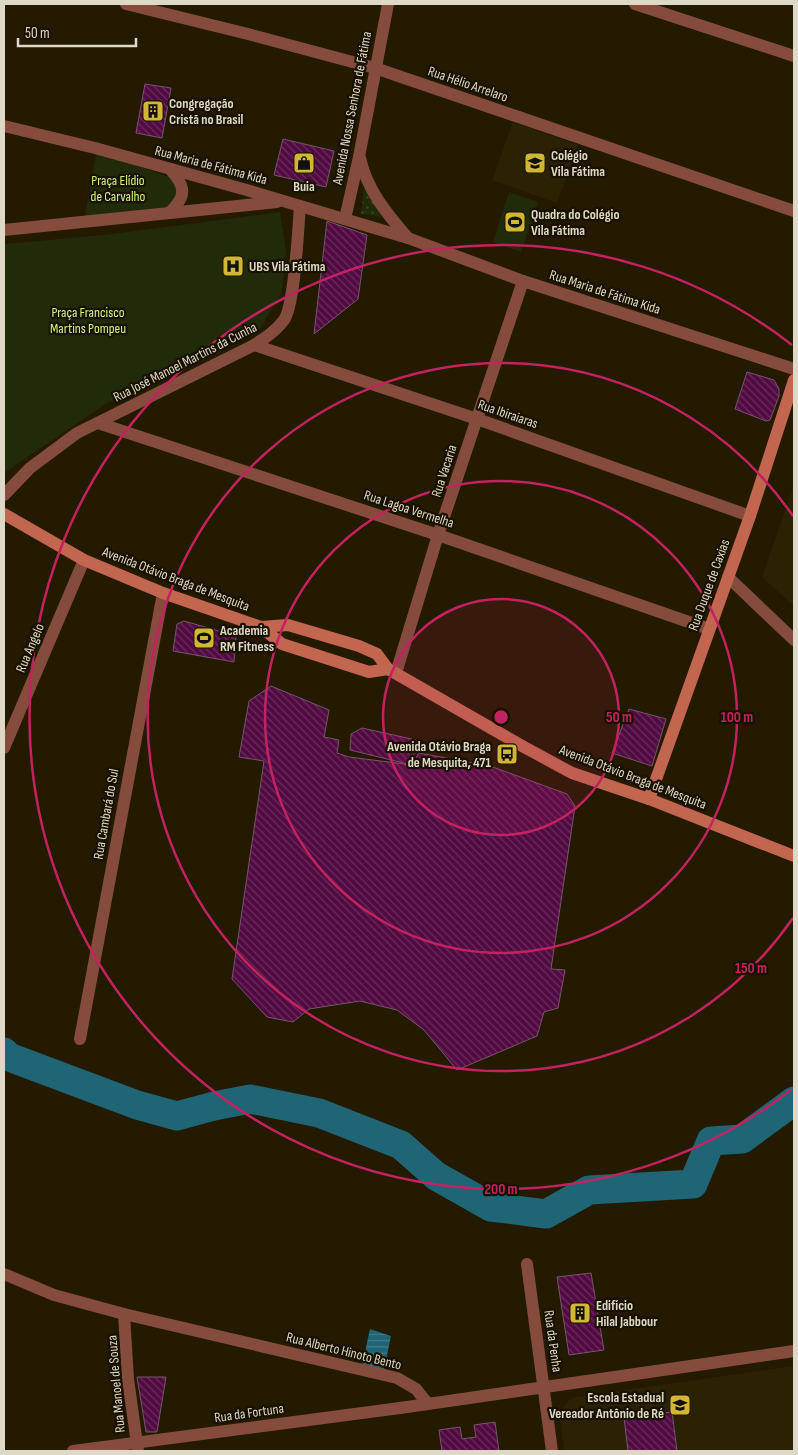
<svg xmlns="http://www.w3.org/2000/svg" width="798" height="1455" font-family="'Sofia Sans Condensed',sans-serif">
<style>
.built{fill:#2b2204}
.green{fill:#212b09}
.garden{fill:url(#garden-dots)}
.water{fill:url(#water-rules)}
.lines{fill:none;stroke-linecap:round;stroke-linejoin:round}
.river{stroke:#1f6575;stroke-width:29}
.building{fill:url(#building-back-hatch);stroke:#75566a}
.street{stroke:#854c3e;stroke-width:12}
.secondary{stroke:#c2664f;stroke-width:12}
.ring{fill:none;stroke:#c32260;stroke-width:2.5}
.labels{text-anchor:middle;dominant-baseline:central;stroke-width:4.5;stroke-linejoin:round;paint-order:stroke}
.street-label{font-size:14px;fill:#ded8c6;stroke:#191200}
.poi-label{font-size:14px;font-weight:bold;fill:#ded8c6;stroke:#191200;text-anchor:start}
.park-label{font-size:14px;fill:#cff581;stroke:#191200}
.centre{fill:#c32260;stroke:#191200;stroke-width:2.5}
.ring-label{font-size:15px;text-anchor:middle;font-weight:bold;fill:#c32260;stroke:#191200;stroke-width:4.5;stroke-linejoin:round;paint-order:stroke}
</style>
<defs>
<pattern id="garden-dots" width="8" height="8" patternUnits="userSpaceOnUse" patternTransform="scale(1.25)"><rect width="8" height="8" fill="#212b09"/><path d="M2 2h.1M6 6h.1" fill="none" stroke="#41492b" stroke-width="1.8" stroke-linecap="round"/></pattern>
<pattern id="water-rules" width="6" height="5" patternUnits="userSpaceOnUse" patternTransform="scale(1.25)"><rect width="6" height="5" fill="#1f6575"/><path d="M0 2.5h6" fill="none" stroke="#3f7a87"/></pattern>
<pattern id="building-back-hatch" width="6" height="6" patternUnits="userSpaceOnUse" patternTransform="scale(1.25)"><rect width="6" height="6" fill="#520a42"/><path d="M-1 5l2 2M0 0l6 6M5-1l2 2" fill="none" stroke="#6a2d5c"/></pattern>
</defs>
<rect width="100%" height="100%" fill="#241a00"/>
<g class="built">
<polygon points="513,122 578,145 557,203 492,180"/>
<polygon points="794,485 794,606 762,577"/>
<polygon points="794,1366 794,1451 564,1451 559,1412 571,1398"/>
</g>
<g class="green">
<polygon points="97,151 177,180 180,187 168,209 84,220"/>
<polygon points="509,192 538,202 521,252 493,242"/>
<polygon points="280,212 286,250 282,291 260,329 104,405 4,473 4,244 104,235"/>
</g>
<polygon class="garden" points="365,183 382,217 361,214"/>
<polygon class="water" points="370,1329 391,1336 383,1375 361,1370"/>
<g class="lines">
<polyline class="river" points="4,1052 9,1057 137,1105 177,1116 214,1106 250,1099 319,1113 401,1145 436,1176 491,1207 546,1214 589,1190 693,1184 711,1141 742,1139 794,1101"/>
</g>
<g class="building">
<polygon points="145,84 171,88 162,138 136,133"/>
<polygon points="283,139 334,151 326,187 274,175"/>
<polygon points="327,221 367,235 358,299 314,334"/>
<polygon points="747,372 774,380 779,389 779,396 770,420 766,421 735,409"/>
<polygon points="184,621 236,636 234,662 173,651 177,624"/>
<polygon points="271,686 329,710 324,737 339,740 337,753 349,757 412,765 419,753 490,766 567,794 575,806 551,969 565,970 558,1008 544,1012 537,1036 457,1070 424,1030 397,1010 360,1001 309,1009 293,1022 267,1017 232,979 264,761 239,757 249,701"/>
<polygon points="629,709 666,719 652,766 612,753"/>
<polygon points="362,728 416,740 412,765 350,750 351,734"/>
<polygon points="591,1273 604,1350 569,1355 557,1277"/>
<polygon points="137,1377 166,1377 157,1432 146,1432"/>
<polygon points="672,1412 677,1451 628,1451 624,1418"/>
<polygon points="495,1422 499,1451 442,1451 439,1430 460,1427 462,1439 476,1437 474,1425"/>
</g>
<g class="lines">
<g class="street">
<polyline points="126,4 248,34 375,68 794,211"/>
<polyline points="635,4 794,56"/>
<polyline points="4,126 95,148 243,189 408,238 523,281 794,369"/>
<path d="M360 158C367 190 387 214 408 238"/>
<path d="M169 213C187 196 186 187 170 169"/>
<polyline points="345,219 359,157 388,4"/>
<polyline points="4,230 277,202"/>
<polyline points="254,345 477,419 750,516"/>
<polyline points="98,423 438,535 709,629"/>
<path d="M4 495 30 468 77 433 254 345C265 338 276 331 284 320 295 304 298 229 300 206"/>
<polyline points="728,577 794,640"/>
<polyline points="396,673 438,535 523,281"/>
<polyline points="4,748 84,560"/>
<polyline points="80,1039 163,593"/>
<polyline points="527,1264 552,1451"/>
<polyline points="4,1274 54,1295 124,1314 397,1378 416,1389 428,1404"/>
<polyline points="124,1314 128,1379 138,1451"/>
<polyline points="73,1451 400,1408 794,1351"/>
</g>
<g class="secondary">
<polyline points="4,514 84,560 163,593 261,627 282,644 369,672 388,669"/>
<polyline points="261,627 288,625 359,646 377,654 388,669 524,747 572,773 649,799 794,856"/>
<polyline points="649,799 750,516 794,380"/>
</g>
</g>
<circle cx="501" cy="717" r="118" fill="#c32260" fill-opacity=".12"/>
<g class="ring">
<circle cx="501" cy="717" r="118"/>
<circle cx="501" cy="717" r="236"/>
<path d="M793 918A354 354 0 1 1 793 516"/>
<path d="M792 1089A472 472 0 1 1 792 345"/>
</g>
<defs>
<g id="building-square" transform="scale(1.125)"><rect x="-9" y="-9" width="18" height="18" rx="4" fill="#d2b735" stroke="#191200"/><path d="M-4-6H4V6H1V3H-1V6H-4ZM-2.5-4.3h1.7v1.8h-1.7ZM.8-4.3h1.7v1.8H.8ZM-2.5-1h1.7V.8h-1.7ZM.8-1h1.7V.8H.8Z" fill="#111"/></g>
<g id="shop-square" transform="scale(1.125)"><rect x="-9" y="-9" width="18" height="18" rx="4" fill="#d2b735" stroke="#191200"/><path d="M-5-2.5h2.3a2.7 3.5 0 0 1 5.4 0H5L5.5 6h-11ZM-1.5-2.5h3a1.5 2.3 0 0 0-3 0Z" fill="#111"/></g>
<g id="school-square" transform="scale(1.125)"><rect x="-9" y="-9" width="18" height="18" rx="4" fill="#d2b735" stroke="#191200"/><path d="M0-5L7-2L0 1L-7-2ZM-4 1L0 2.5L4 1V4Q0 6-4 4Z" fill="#111"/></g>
<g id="stadium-square" transform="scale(1.125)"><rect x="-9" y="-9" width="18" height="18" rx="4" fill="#d2b735" stroke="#191200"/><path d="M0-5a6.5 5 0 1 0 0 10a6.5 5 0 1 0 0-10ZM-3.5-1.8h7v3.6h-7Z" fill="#111"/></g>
<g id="hospital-square" transform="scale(1.125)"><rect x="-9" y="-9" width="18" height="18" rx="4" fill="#d2b735" stroke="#191200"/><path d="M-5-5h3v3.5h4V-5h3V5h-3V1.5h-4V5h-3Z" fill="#111"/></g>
<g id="bus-square" transform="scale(1.125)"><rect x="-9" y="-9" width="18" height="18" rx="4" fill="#d2b735" stroke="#191200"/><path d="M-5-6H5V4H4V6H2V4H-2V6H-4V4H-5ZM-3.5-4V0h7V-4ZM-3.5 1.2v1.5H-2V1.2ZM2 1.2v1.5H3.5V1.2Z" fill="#111"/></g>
</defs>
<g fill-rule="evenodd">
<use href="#building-square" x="153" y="111"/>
<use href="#shop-square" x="304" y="163"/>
<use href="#school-square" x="535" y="163"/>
<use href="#stadium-square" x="515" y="222"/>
<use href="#hospital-square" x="233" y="266"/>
<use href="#stadium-square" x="204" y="638"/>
<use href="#bus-square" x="507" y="754"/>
<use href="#building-square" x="580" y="1313"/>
<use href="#school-square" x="680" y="1405"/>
</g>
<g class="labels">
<g class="street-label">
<text transform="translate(468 84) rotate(19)">Rua Hélio Arrelaro</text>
<text transform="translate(352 108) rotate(-79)">Avenida Nossa Senhora de Fátima</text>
<text transform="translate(211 165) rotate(15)">Rua Maria de Fátima Kida</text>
<text transform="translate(605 292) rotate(18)">Rua Maria de Fátima Kida</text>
<text transform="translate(185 362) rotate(-27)">Rua José Manoel Martins da Cunha</text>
<text transform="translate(508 414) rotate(19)">Rua Ibiraiaras</text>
<text transform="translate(444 471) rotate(-72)">Rua Vacaria</text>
<text transform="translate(409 509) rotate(18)">Rua Lagoa Vermelha</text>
<text transform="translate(176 579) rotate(21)">Avenida Otávio Braga de Mesquita</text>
<text transform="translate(709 585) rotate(-70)">Rua Duque de Caxias</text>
<text transform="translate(30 648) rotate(-67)">Rua Angelo</text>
<text transform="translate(633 777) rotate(21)">Avenida Otávio Braga de Mesquita</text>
<text transform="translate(106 814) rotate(-80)">Rua Cambará do Sul</text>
<text transform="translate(553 1341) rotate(82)">Rua da Penha</text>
<text transform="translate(344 1351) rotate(14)">Rua Alberto Hinoto Bento</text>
<text transform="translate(116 1384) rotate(-95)">Rua Manoel de Souza</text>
<text transform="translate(249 1413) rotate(-8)">Rua da Fortuna</text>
</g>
<g class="poi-label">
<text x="169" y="103">Congregação<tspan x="169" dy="16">Cristã no Brasil</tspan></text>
<text x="551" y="155">Colégio<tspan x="551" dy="16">Vila Fátima</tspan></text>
<text x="304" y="186" text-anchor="middle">Buia</text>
<text x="531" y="214">Quadra do Colégio<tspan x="531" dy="16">Vila Fátima</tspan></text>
<text x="249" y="266">UBS Vila Fátima</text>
<text x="220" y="630">Academia<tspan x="220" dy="16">RM Fitness</tspan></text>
<text x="491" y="746" text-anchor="end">Avenida Otávio Braga<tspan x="491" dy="16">de Mesquita, 471</tspan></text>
<text x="596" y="1305">Edifício<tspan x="596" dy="16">Hilal Jabbour</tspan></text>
<text x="664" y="1397" text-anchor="end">Escola Estadual<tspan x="664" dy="16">Vereador Antônio de Ré</tspan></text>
</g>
<g class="park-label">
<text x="118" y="180">Praça Elídio<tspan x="118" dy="16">de Carvalho</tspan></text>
<text x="88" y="312">Praça Francisco<tspan x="88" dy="16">Martins Pompeu</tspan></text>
</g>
</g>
<circle cx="501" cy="717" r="8" class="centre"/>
<g class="ring-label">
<text x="619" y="722">50 m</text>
<text x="737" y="722">100 m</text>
<text x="751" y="973">150 m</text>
<text x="501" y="1194">200 m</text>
</g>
<rect width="798" height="1455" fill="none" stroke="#ded8c6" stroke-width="10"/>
<path d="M18 38v8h118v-8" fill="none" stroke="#ded8c6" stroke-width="2.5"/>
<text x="25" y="38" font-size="15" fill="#ded8c6" stroke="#191200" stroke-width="4" paint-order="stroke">50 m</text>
</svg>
